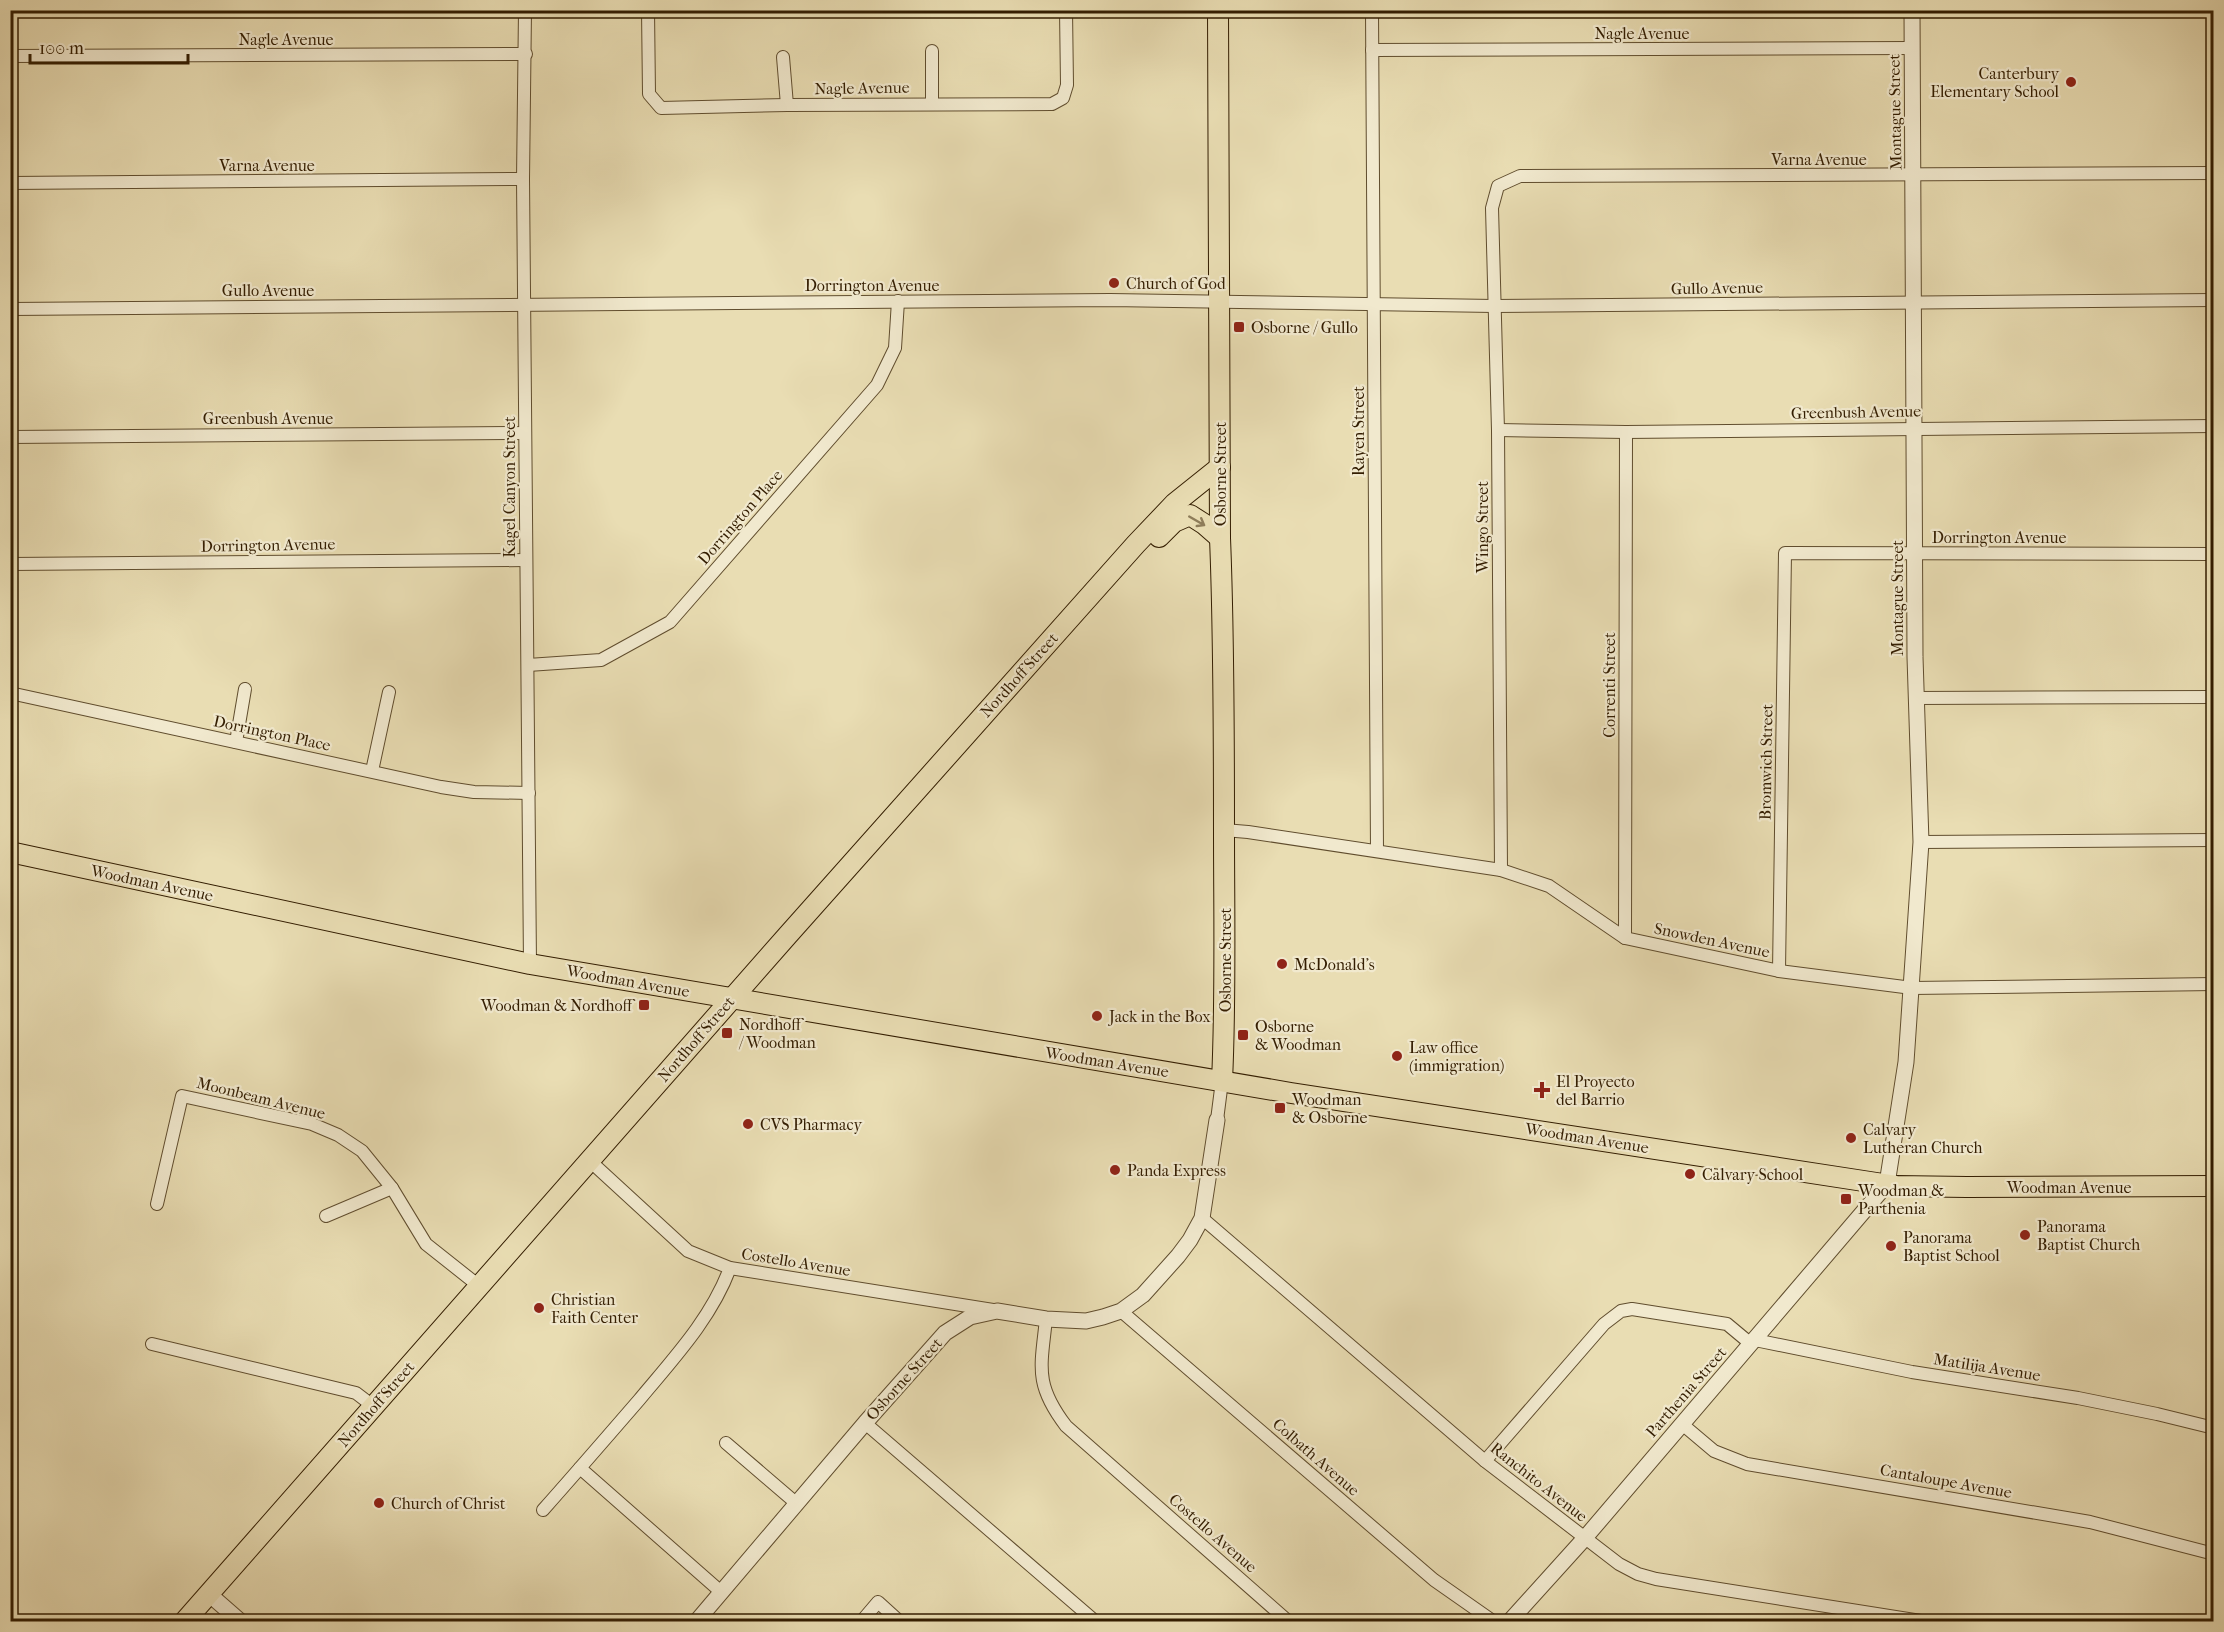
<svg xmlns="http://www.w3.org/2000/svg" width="2224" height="1632" font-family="'IM FELL French Canon',serif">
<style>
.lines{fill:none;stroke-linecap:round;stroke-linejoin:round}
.minor-casing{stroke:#604d2e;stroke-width:14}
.tertiary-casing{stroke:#604d2e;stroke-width:17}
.primary-casing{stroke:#331d01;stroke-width:22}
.minor{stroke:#f1e9ce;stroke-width:12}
.tertiary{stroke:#f1e9ce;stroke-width:15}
.primary{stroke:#e9ddb3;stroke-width:20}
.oneway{stroke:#8e7d5a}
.poi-dot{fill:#8f2418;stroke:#f1e9ce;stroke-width:2}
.labels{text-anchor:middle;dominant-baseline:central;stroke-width:4.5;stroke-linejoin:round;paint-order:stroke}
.street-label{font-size:16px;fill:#331d01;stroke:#f1e9ce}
.poi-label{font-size:16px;fill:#331d01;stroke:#f1e9ce;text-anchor:start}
</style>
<rect width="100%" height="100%" fill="#e9ddb3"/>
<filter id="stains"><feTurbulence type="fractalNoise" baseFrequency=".00333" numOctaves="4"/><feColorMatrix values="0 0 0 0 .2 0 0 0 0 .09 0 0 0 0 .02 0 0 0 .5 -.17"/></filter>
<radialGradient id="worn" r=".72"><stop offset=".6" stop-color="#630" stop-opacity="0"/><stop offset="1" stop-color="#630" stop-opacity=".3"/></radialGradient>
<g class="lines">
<g class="minor-casing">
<g id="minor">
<polyline points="525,10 523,179 530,964"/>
<polyline points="648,10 649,94 661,108 787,105 1052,104 1063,98 1067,85 1066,10"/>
<polyline points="1372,10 1377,850"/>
<polyline points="1372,50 1912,48"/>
<polyline points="10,56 526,54"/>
<polyline points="783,57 787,105"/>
<polyline points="932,103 932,51"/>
<polyline points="10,183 523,179"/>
<polyline points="10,309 1110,300 1494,306 2214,300"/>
<polyline points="1498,430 1626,432 2214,426"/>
<polyline points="10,437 525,433"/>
<polyline points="10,564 525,560"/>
<polyline points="528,665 601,660 670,622 877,385 895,348 898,301"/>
<polyline points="10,693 441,787 474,792 529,793"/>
<polyline points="1916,698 2214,697"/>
<polyline points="236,742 245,689"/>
<polyline points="372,771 389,692"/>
<polyline points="1224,830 1248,832 1501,870 1549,886 1625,938 1779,971 1912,988 2214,984"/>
<polyline points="1921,842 2214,840"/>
<polyline points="1501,870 1498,430 1492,208 1498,186 1520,176 2214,173"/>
<polyline points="1625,938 1626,432"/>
<polyline points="1779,971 1785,553 2214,554"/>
<polyline points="1217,1120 1222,1081"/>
<polyline points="590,1161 688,1251 730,1268 993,1310"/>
<polyline points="157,1204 182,1096 312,1124 338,1135 362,1151 392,1188 426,1244 479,1286"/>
<polyline points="326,1216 392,1188"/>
<polyline points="1202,1218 1485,1461 1619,1564 1638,1574 1656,1579 1927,1622"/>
<polyline points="1121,1311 1434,1580 1494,1622"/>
<path d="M1046 1319C1041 1367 1034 1384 1066 1426L1289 1622"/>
<polyline points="1755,1340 1912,1372 2078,1398 2157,1414 2214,1428"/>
<polyline points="152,1344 356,1393 373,1406"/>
<polyline points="865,1423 1096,1622"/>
<polyline points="1682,1424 1714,1451 1747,1464 2090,1522 2214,1554"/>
<polyline points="726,1443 796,1503"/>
<polyline points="1485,1461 1604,1324 1621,1311 1632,1309 1727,1324 1751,1344"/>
<polyline points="580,1468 720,1591"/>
<path d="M543 1510C575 1474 607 1437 639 1400 673 1359 711 1319 730 1268"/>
<polyline points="861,1622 878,1602 900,1622"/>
</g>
</g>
<g class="tertiary-casing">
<g id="tertiary">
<polyline points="209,1594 241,1622"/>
<polyline points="696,1622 865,1423 945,1333 970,1317 997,1311 1046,1319 1086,1321 1103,1317 1121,1311 1143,1295 1178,1256 1190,1240 1202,1218 1217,1120"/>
<polyline points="1509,1622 1584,1539 1887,1184 1906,1062 1921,842 1915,657 1912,10"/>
</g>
</g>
<g class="primary-casing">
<g id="primary">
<path d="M1218 10 1220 538C1224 636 1224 733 1224 830 1224 914 1226 997 1222 1081"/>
<polyline points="1159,537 1174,522 1190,515 1204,524 1220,538"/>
<polyline points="10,852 530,964 1291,1093 1896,1186 1967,1187 2214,1186"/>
<polyline points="184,1622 787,936 1136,544 1175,503 1220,467"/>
</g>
</g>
<use href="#minor" class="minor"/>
<use href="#tertiary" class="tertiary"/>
<use href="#primary" class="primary"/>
</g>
<defs><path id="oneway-shaft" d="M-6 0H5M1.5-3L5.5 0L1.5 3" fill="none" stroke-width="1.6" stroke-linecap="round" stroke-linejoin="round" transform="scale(1.5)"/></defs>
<use class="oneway" href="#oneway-shaft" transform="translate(1197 521) rotate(30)"/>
<g class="poi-dot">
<circle cx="2071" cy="82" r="6"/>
<circle cx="1114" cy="283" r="6"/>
<rect x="1233" y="321" width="12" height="12" rx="3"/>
<circle cx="1282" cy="964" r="6"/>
<rect x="638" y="999" width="12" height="12" rx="3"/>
<circle cx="1097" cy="1016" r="6"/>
<rect x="721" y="1027" width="12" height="12" rx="3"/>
<rect x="1237" y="1029" width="12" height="12" rx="3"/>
<circle cx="1397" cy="1056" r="6"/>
<path d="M1539 1081h6v6h6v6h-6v6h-6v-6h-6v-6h6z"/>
<rect x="1274" y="1102" width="12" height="12" rx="3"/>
<circle cx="748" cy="1124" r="6"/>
<circle cx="1851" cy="1138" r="6"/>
<circle cx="1115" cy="1170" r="6"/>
<circle cx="1690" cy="1174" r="6"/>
<rect x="1840" y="1193" width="12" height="12" rx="3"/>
<circle cx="2025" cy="1235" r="6"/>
<circle cx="1891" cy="1246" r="6"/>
<circle cx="539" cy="1308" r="6"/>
<circle cx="379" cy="1503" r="6"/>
</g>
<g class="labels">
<g class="street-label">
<text x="1642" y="33">Nagle Avenue</text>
<text x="286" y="39">Nagle Avenue</text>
<text transform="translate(862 88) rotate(-1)">Nagle Avenue</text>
<text transform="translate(1895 112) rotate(-91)">Montague Street</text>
<text x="1819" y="159">Varna Avenue</text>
<text x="267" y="165">Varna Avenue</text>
<text x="872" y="285">Dorrington Avenue</text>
<text transform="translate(1717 288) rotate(-1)">Gullo Avenue</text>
<text x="268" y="290">Gullo Avenue</text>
<text transform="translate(1856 412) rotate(-1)">Greenbush Avenue</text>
<text x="268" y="418">Greenbush Avenue</text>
<text transform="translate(1358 431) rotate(-90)">Rayen Street</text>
<text transform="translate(1220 474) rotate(-90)">Osborne Street</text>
<text transform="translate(509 487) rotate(-90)">Kagel Canyon Street</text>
<text transform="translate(740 517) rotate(-49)">Dorrington Place</text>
<text transform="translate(1482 527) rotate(-90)">Wingo Street</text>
<text x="1999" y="537">Dorrington Avenue</text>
<text transform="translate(268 545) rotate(-1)">Dorrington Avenue</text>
<text transform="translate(1897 598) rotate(-90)">Montague Street</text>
<text transform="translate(1019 675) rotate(-48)">Nordhoff Street</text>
<text transform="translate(1609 685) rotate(-90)">Correnti Street</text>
<text transform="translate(272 733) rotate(12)">Dorrington Place</text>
<text transform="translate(1766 762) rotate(-89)">Bromwich Street</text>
<text transform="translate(152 883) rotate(12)">Woodman Avenue</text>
<text transform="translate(1712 940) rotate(12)">Snowden Avenue</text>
<text transform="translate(1225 960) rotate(-90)">Osborne Street</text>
<text transform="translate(628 981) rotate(10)">Woodman Avenue</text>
<text transform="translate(696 1039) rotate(-49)">Nordhoff Street</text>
<text transform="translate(1107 1062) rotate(9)">Woodman Avenue</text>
<text transform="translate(261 1098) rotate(14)">Moonbeam Avenue</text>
<text transform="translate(1587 1138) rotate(9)">Woodman Avenue</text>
<text x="2069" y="1187">Woodman Avenue</text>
<text transform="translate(796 1262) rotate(9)">Costello Avenue</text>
<text transform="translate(1987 1367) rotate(9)">Matilija Avenue</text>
<text transform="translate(904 1379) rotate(-48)">Osborne Street</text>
<text transform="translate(1686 1392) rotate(-49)">Parthenia Street</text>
<text transform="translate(376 1404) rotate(-49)">Nordhoff Street</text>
<text transform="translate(1316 1457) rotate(41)">Colbath Avenue</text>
<text transform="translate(1946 1481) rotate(10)">Cantaloupe Avenue</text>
<text transform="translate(1539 1482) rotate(38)">Ranchito Avenue</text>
<text transform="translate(1213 1533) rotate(41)">Costello Avenue</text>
</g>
<g class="poi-label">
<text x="2059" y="73" text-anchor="end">Canterbury<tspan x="2059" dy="18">Elementary School</tspan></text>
<text x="1126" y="283">Church of God</text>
<text x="1251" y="327">Osborne / Gullo</text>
<text x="1294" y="964">McDonald's</text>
<text x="632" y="1005" text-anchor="end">Woodman &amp; Nordhoff</text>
<text x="1109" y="1016">Jack in the Box</text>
<text x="739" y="1024">Nordhoff<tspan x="739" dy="18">/ Woodman</tspan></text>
<text x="1255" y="1026">Osborne<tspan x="1255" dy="18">&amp; Woodman</tspan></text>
<text x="1409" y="1047">Law office<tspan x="1409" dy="18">(immigration)</tspan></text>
<text x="1556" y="1081">El Proyecto<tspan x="1556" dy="18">del Barrio</tspan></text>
<text x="1292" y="1099">Woodman<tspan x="1292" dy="18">&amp; Osborne</tspan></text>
<text x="760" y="1124">CVS Pharmacy</text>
<text x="1863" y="1129">Calvary<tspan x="1863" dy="18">Lutheran Church</tspan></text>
<text x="1127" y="1170">Panda Express</text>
<text x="1702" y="1174">Calvary School</text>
<text x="1858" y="1190">Woodman &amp;<tspan x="1858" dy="18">Parthenia</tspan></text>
<text x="2037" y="1226">Panorama<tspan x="2037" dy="18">Baptist Church</tspan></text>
<text x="1903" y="1237">Panorama<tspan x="1903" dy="18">Baptist School</tspan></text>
<text x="551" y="1299">Christian<tspan x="551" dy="18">Faith Center</tspan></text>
<text x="391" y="1503">Church of Christ</text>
</g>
</g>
<rect width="2224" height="1632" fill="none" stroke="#e9ddb3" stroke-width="36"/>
<rect x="12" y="12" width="2200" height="1608" fill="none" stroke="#331d01" stroke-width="3"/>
<rect x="18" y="18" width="2188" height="1596" fill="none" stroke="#331d01" stroke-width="1.5"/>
<path d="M30 54v9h158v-9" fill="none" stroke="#331d01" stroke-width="3"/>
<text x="39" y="54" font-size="18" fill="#331d01" stroke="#f1e9ce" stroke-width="4.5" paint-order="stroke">100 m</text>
<rect width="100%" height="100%" filter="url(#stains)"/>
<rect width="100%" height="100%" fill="url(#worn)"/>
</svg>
